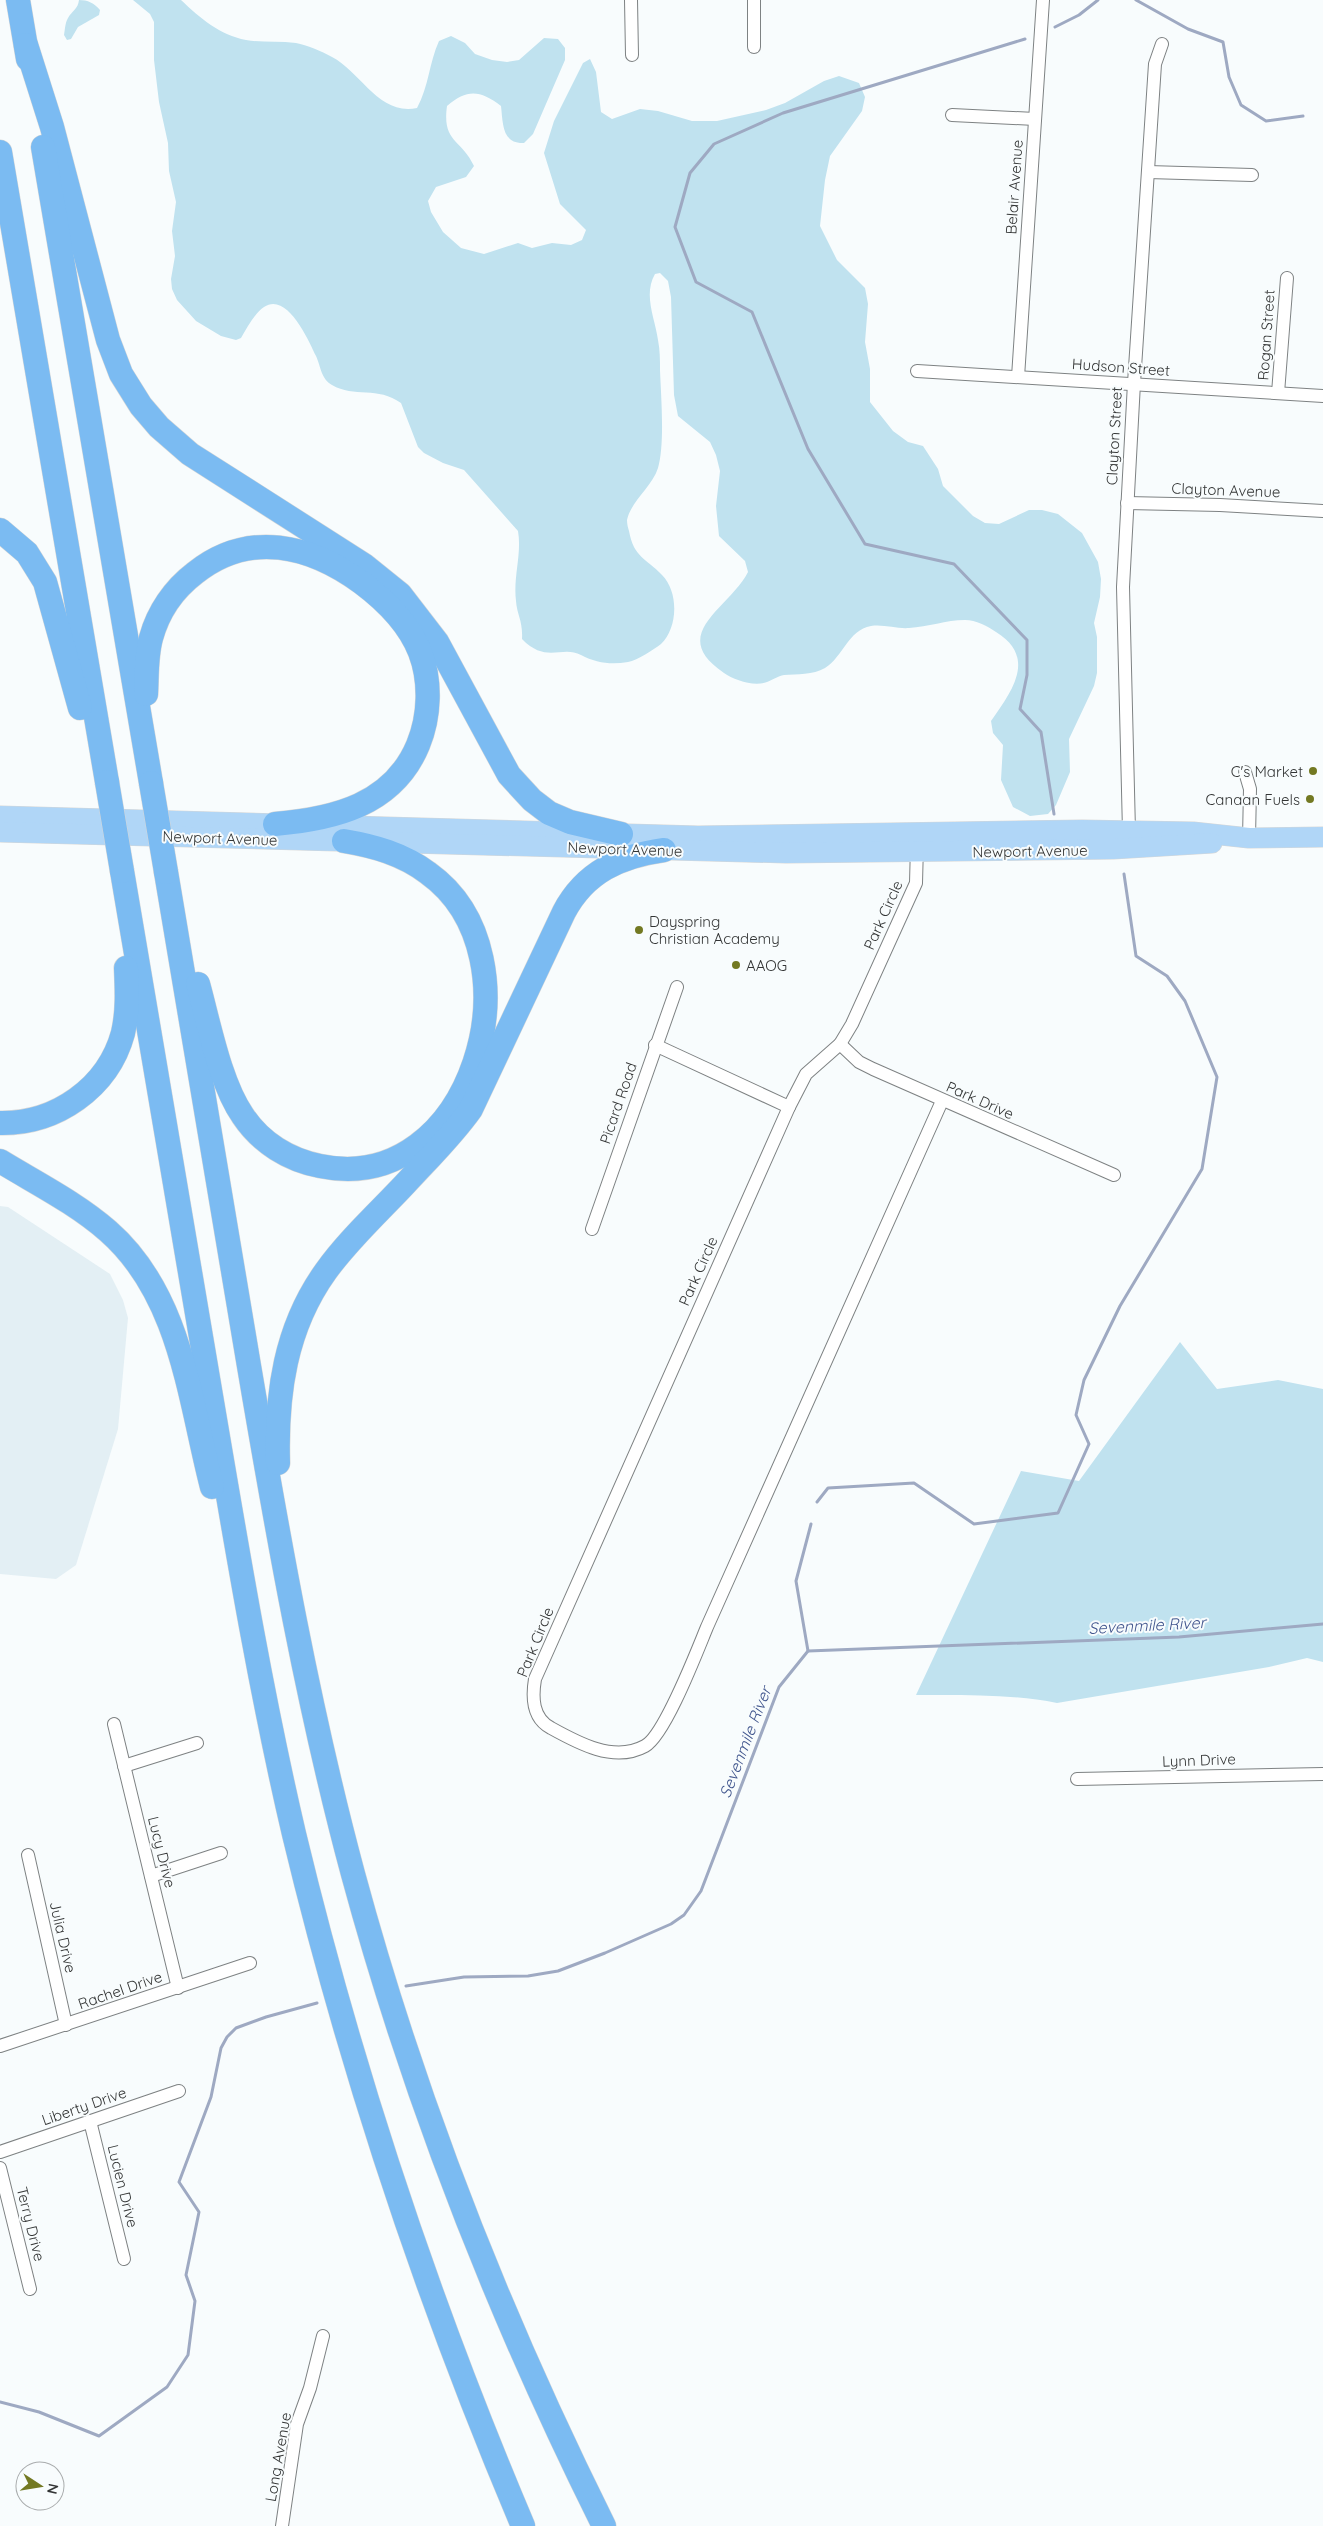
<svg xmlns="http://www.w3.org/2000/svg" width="1323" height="2526" font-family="Quicksand,sans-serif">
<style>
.built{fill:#e3eff4}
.green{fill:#c0e2ef}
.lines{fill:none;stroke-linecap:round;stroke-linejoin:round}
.stream{stroke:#9ea9c2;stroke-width:3}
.street-casing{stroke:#7e8283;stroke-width:14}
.primary-casing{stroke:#d6d7d7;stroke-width:21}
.highway-casing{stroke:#d6d7d7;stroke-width:25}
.street{stroke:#fff;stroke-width:12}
.primary{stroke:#b0d6f7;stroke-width:20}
.highway{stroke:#7bbbf2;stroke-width:24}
.highway-bridge-casing{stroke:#d6d7d7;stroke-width:25;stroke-linecap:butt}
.highway-bridge{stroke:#7bbbf2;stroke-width:24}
.poi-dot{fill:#737922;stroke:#f8fcfd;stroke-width:2}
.labels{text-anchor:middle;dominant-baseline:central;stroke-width:4;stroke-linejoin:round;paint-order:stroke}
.street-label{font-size:15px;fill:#333535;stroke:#f8fcfd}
.poi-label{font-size:15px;fill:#333535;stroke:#f8fcfd;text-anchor:end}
.water-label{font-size:16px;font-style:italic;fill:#40558d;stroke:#f8fcfd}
</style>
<rect width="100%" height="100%" fill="#f8fcfd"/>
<polygon class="built" points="0,1206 8,1207 110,1274 123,1300 128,1318 118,1429 76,1565 56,1579 0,1574"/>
<g class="green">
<path d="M79 0C88 0 94 3 100 10L99 15 78 27 71 39 67 40 64 35C65 30 65 23 68 18 72 11 78 9 79 0Z"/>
<path d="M133 0H181C200 18 220 35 246 40 262 43 279 41 296 43 307 45 321 51 332 57 361 72 379 116 417 108 429 86 429 63 439 41L451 36 465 43 475 54 492 60 507 62 519 60 544 38 558 39 565 48V60L533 134 524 143C502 144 503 124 501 106 480 90 467 89 447 106 442 143 461 138 474 166L466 177 436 187 428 201 431 212 443 232 461 248 484 254 518 243 532 248 552 243 571 245 582 240 586 230 560 204 544 153 554 121 583 63 590 59 596 72 601 112 612 119 640 109 658 111 692 121H717L766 110 785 103 824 81 839 76 859 83 865 97 862 111 830 156 825 180 820 226 837 260 865 288 868 304 865 342 870 369V402L893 431 908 442 923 446 938 469 943 486 973 516 985 523 999 524 1029 510H1042L1058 514 1082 533 1098 562 1101 579 1100 597 1094 623 1097 637V673L1094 686 1069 739 1070 772 1056 805 1048 814 1030 816 1013 807 1001 780 1003 745 993 733 991 721C1011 692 1038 658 996 632 987 626 976 620 965 620 946 620 928 627 909 628 897 629 883 624 871 626 848 630 843 657 825 668 813 675 797 674 784 675 778 676 772 680 767 682 754 687 734 680 724 673 666 634 730 608 748 572L745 561 719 536 716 506 720 471 716 455 710 442 678 416 674 395 671 297 668 281 660 273 655 274C643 295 655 318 658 340 660 350 660 360 660 370 661 396 665 444 658 468 652 487 631 501 627 520 627 524 628 528 629 531 634 558 646 558 662 575 679 592 678 628 661 644 653 650 638 660 628 662 611 665 596 663 581 655 562 645 546 664 522 639 523 621 517 615 516 601 513 577 522 554 518 531L464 470 443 463 424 453 418 447 401 403C378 386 354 398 332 385 321 379 321 367 316 356 309 341 287 291 264 307 254 314 247 328 241 338L236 340 221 336 196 321 177 300 172 289 171 279 175 256 172 231 176 202 169 171 168 143 159 102 154 60V22L150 14Z"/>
<path d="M1180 1342 1217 1389 1278 1380 1323 1389V1662L1307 1658 1269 1667 1057 1703C1012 1694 963 1695 916 1695L1021 1471 1079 1481Z"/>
</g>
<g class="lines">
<g class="stream">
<polyline points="1136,0 1188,29 1223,42 1229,77 1241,105 1266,121 1303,116"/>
<polyline points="1055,27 1079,15 1098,0"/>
<polyline points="1025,39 783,113 714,144 690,173 675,227 696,282 752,312 808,449 865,544 954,564 1027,640 1027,675 1020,709 1041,732 1054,814"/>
<polyline points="817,1502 828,1488 914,1483 974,1524 1058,1513 1089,1444 1076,1415 1084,1380 1120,1306 1202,1169 1217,1077 1185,1001 1167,976 1136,956 1124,874"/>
<polyline points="808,1651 796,1581 811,1524"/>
<polyline points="406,1986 464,1977 528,1976 558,1971 605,1953 671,1924 684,1915 701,1891 779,1687 808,1651 1179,1637 1323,1624"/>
<polyline points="0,2402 39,2412 99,2436 167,2387 188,2355 195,2301 186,2275 199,2212 179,2182 211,2097 221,2048 227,2037 236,2028 266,2017 317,2003"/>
</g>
<g class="street-casing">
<g id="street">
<polyline points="631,0 632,55"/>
<polyline points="754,0 754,47"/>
<polyline points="952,115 1035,119"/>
<polyline points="1148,172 1252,175"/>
<polyline points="917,371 1323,396"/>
<polyline points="1018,377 1043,0"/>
<polyline points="1278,393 1287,278"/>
<polyline points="1127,503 1220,505 1323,511"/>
<polyline points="1245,772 1250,789 1249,838"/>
<polyline points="1129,831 1123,587 1134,383 1155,64 1162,44"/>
<path d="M917 845 916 883 852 1024 840 1044 806 1074 789 1107 535 1679C532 1697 532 1718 551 1728 578 1743 614 1763 645 1746 665 1735 697 1651 707 1627 784 1451 863 1276 942 1101"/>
<polyline points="840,1044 859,1062 873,1069 1114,1175"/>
<polyline points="655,1045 789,1107"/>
<polyline points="592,1229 677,987"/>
<polyline points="114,1724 178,1988"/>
<polyline points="124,1766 197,1743"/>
<polyline points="1077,1779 1323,1774"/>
<polyline points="28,1855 66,2025"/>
<polyline points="151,1876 221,1853"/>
<polyline points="0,2046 250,1963"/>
<polyline points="90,2121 124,2259"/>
<polyline points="0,2152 179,2091"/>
<polyline points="0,2168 30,2289"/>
<polyline points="282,2526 297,2424 310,2388 323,2336"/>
</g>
</g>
<g class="primary-casing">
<g id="primary">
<polyline points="0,816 698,836 1082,830 1193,832 1249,838 1323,837"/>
<polyline points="0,832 786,853 1113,849 1212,843"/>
</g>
</g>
<g class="highway-casing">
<g id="highway">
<polyline points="18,0 28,59"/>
<polyline points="26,45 52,127 108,340 121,374 141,406 159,427 190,454 364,565 400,594 437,642 509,775 532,800 549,813 570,822 621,834"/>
<polyline points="43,147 151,783"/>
<polyline points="0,152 107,782"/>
<polyline points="0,530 27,553 45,582 80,708"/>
<path d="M146 694C147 676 146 656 151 638 158 612 174 589 195 573 249 530 310 545 362 583 386 601 409 624 420 652 431 681 430 716 418 745 393 805 334 819 275 824"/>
<path d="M122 871C152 1046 181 1221 211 1396 236 1543 260 1689 294 1834 351 2071 428 2302 523 2526"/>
<path d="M166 872C194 1037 222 1202 249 1366 278 1537 308 1707 353 1874 414 2099 500 2318 604 2526"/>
<path d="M198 984C209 1024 220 1083 243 1116 261 1143 289 1160 320 1166 472 1198 544 956 428 873 403 854 374 846 344 841"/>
<path d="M0 1123C56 1124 108 1088 123 1033 128 1011 127 990 126 968"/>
<path d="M0 1161C36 1183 76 1203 108 1231 181 1295 189 1398 212 1487"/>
<path d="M278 1463C276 1394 285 1328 326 1271 349 1239 379 1212 406 1183 428 1159 452 1136 471 1109L564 912C585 872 620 856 664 850"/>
</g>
</g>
<use href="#street" class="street"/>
<use href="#primary" class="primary"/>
<use href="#highway" class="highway"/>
<g class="highway-bridge-casing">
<g id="highway-bridge">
<polyline points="107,782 122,871"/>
<polyline points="151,783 166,872"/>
</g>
</g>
<use href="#highway-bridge" class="highway-bridge"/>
</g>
<g class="poi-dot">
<circle cx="1313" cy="771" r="5"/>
<circle cx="1310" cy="799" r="5"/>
<circle cx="639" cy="930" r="5"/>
<circle cx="736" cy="965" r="5"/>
</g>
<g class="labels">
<g class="street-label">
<text transform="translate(1014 187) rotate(-86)">Belair Avenue</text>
<text transform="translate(1266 335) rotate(-86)">Rogan Street</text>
<text transform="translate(1121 367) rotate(4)">Hudson Street</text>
<text transform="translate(1114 436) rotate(-87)">Clayton Street</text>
<text transform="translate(1226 490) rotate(2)">Clayton Avenue</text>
<text transform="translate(220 838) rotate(2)">Newport Avenue</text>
<text transform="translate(625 849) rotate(2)">Newport Avenue</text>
<text transform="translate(1030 851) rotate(-1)">Newport Avenue</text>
<text transform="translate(883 915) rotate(-66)">Park Circle</text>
<text transform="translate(980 1100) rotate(24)">Park Drive</text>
<text transform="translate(618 1103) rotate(-71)">Picard Road</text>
<text transform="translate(698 1271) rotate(-66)">Park Circle</text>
<text transform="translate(535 1642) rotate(-68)">Park Circle</text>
<text transform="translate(1199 1760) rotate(-2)">Lynn Drive</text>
<text transform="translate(162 1852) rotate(76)">Lucy Drive</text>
<text transform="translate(63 1937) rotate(77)">Julia Drive</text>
<text transform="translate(120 1990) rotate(-19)">Rachel Drive</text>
<text transform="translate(84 2106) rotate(-19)">Liberty Drive</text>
<text transform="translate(123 2186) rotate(76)">Lucien Drive</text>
<text transform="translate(31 2224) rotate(76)">Terry Drive</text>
<text transform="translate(278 2457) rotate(-80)">Long Avenue</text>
</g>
<g class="poi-label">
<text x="1303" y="771">C's Market</text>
<text x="1300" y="799">Canaan Fuels</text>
<text x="649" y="921" text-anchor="start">Dayspring<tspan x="649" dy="17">Christian Academy</tspan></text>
<text x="746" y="965" text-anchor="start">AAOG</text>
</g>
<g class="water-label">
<text transform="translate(1147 1625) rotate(-3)">Sevenmile River</text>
<text transform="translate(745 1742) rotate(-69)">Sevenmile River</text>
</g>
</g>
<g transform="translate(40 2486) rotate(102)"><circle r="24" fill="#f8fcfd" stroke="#a9acad"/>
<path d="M0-4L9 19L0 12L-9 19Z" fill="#737922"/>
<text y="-8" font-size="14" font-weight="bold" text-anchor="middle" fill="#333535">N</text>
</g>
</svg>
